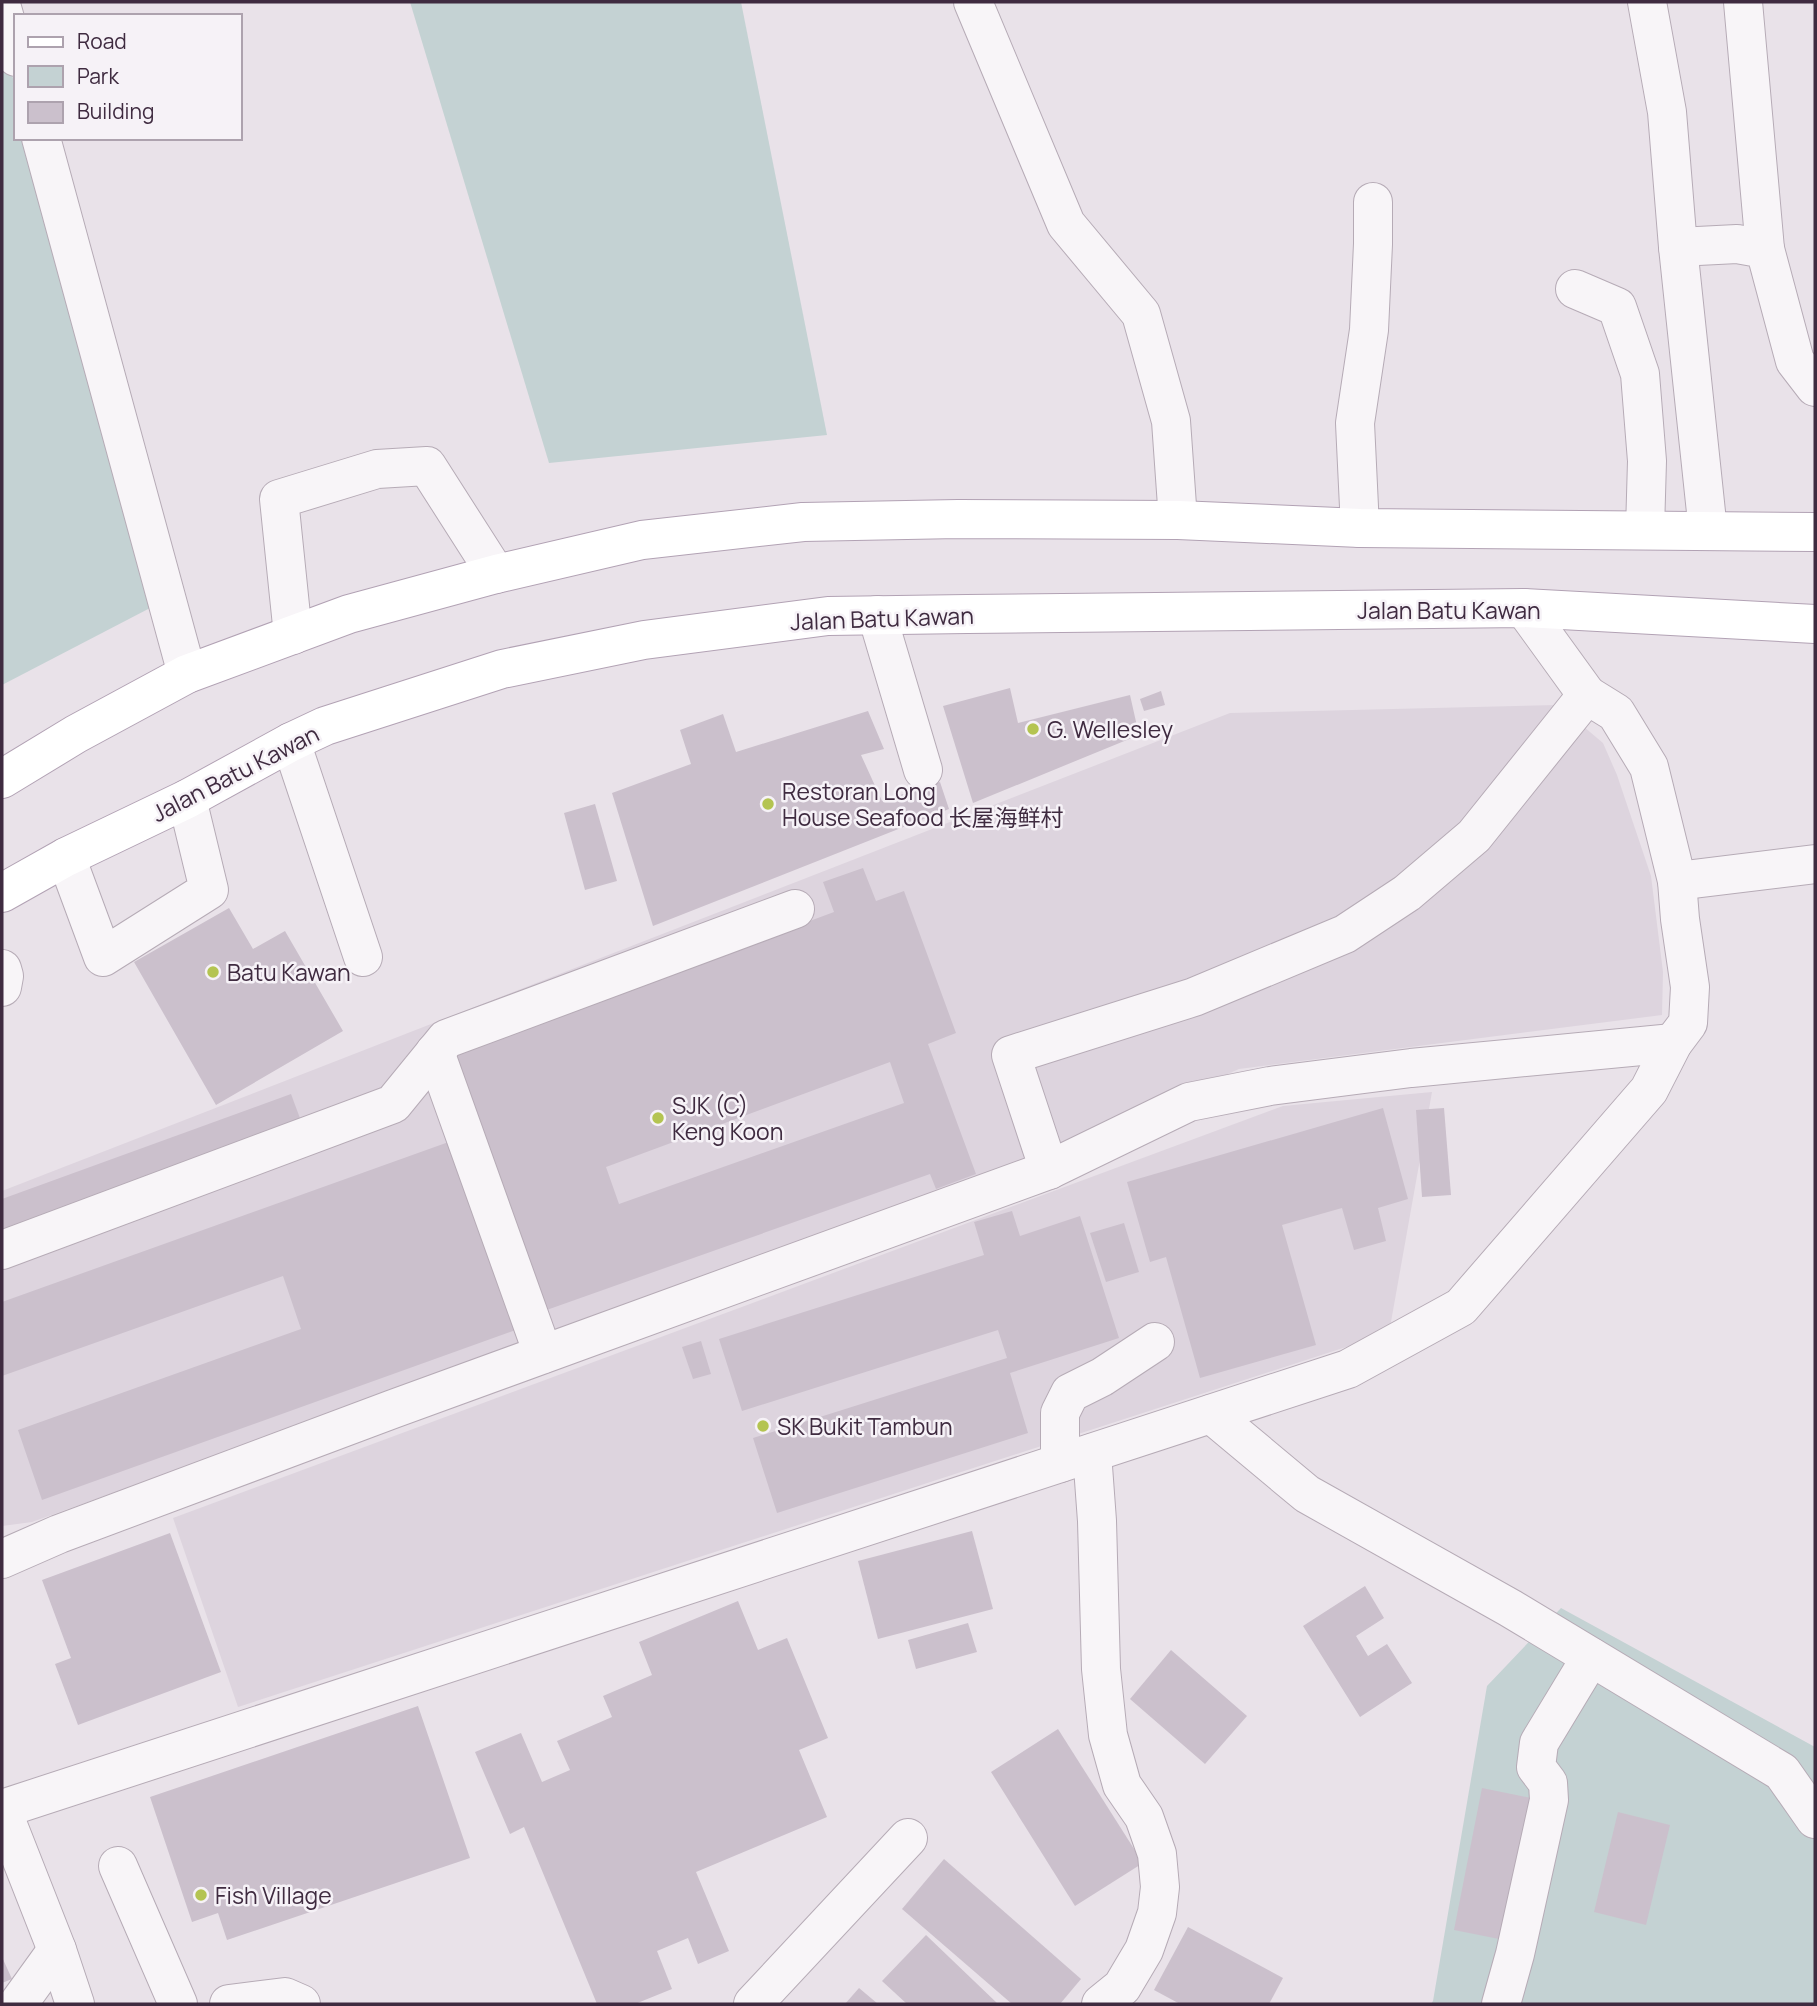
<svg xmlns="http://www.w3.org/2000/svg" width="1817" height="2006" font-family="Manrope,'Noto Sans SC',sans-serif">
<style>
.built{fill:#ddd4de}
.green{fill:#c4d2d3}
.building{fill:#cbc0cc;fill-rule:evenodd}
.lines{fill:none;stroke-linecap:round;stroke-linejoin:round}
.minor-casing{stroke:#b6abb6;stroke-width:40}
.major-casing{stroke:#b2a2b4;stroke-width:40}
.minor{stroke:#f8f5f8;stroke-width:38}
.major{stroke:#fff;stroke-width:38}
.poi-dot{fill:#b4c451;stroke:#f6f2f7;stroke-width:2.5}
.labels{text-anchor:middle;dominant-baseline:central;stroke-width:5;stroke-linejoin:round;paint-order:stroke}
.street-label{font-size:23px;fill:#3f2b40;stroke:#f6f2f7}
.poi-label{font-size:23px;fill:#3f2b40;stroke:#f6f2f7;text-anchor:start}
</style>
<rect width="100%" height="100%" fill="#e9e2e9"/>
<g class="built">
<polygon points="1558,705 1603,743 1617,775 1651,876 1663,972 1662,1015 1239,1069 1017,1168 32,1522 2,1526 2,1191 1230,713"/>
<polygon points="1432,1092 1389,1333 238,1707 173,1518 1283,1106"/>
</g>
<g class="green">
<polygon points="410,2 741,2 827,435 549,463"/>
<polygon points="2,37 16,90 16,138 28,138 152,607 2,685"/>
<polygon points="1561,1608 1815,1747 1815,2004 1431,2004 1433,2001 1487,1686"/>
</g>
<g class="building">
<polygon points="1010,688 1018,723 1130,695 1139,735 973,803 943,706"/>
<polygon points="1161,691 1165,705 1144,711 1140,699"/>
<polygon points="868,711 884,749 861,755 882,801 940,782 949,809 653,926 612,793 691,764 680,730 723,714 736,752"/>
<polygon points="595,804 617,881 585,890 564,813"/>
<path d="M863 868 876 901 904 891 956 1033 928 1044 976 1174 936 1189 930 1174 541 1312 449 1055 834 912 823 882ZM890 1062 904 1103 619 1204 606 1167Z"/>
<polygon points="229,908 253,949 285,931 343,1031 216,1105 134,962"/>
<polygon points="291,1094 301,1121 2,1231 2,1199"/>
<polygon points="1383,1108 1408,1199 1378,1208 1386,1241 1354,1250 1342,1208 1282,1225 1316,1345 1200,1378 1166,1257 1150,1262 1127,1182"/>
<polygon points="1444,1108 1451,1195 1422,1197 1416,1110"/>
<polygon points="457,1139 524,1327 42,1500 18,1430 301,1329 283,1276 2,1376 2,1302"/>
<polygon points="1012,1211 1020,1236 1080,1216 1119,1338 1010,1373 1028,1433 777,1513 753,1438 1007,1358 998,1330 742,1411 719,1339 984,1255 974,1222"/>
<polygon points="1124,1223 1139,1272 1106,1282 1090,1233"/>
<polygon points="701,1341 711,1374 693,1379 682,1347"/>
<polygon points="972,1531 993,1609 878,1639 858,1561"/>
<polygon points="170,1533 221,1672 78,1725 55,1664 71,1658 42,1580"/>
<polygon points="1365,1586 1384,1618 1356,1636 1368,1656 1387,1644 1412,1683 1360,1717 1303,1626"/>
<polygon points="738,1601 758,1650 787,1638 828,1738 799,1750 827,1817 696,1872 729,1951 698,1964 688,1938 657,1951 672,1989 635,2004 597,2004 524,1827 510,1834 475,1752 521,1733 542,1782 570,1770 557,1741 612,1717 603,1696 652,1675 639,1642"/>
<polygon points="968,1623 977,1652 916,1669 908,1640"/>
<polygon points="1171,1650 1247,1716 1205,1764 1130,1699"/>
<polygon points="418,1706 470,1858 227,1940 218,1913 192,1922 150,1797"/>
<polygon points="1058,1729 1143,1863 1075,1906 991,1772"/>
<polygon points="1482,1788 1536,1799 1509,1941 1454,1930"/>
<polygon points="1618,1812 1670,1825 1646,1925 1594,1912"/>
<polygon points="944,1859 1081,1979 1060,2004 1012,2004 902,1909"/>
<polygon points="1188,1927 1283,1978 1269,2004 1180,2004 1154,1990"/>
<polygon points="926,1935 998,2004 907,2004 882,1981"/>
<polygon points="2,1957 12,1979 2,1983"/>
<polygon points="859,1988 878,2004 845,2004"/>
</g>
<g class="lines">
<g class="minor-casing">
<g id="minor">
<polyline points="973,2 1066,224 1141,314 1171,421 1178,520"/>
<polyline points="1647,2 1667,112 1678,247 1708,531"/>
<polyline points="1743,2 1765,249"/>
<polyline points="2,8 16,57"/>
<polyline points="41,138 187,674"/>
<polyline points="1678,247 1737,244 1765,249 1795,361 1815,387"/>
<polyline points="1575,289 1617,307 1640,374 1647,461 1645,530"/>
<polyline points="1360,528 1355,423 1369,330 1373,244 1373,202"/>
<polyline points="877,615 923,770"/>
<polyline points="293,635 279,499 377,469 427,466 496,574"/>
<polyline points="291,742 363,957"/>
<polyline points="66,857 103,957 209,890 187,799"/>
<polyline points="1677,881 1815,864"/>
<polyline points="2,969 4,976 2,987"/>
<polyline points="435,1052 543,1354"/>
<polyline points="1049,1170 1011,1055 1194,997 1345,934 1407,893 1474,836 1587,695 1524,608"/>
<polyline points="2,1250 393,1104 446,1039 795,909"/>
<polyline points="1211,1414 1307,1494 1510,1608 1782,1772 1815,1819"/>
<polyline points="1092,1453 1097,1521 1101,1669 1108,1735 1122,1785 1144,1817 1157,1854 1160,1887 1157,1913 1144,1950 1122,1987 1101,2004"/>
<polyline points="1060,1463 1060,1413 1070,1393 1102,1377 1155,1342"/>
<polyline points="2,1559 59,1534 393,1409 1049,1170 1189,1102 1270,1086 1411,1068 1673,1043"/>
<polyline points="2,1809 1348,1369 1461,1307 1649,1090 1673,1043 1688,1023 1690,987 1680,919 1677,881 1649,767 1616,713 1587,695"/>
<polyline points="2,1810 57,1950 75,2004"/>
<polyline points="118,1866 178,2004"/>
<polyline points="18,2004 57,1950"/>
<polyline points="229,2004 285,1997 301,2004"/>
<polyline points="753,2004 908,1838"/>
<polyline points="1501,2004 1515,1954 1549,1800 1548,1783 1536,1767 1539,1743 1591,1657"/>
</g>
</g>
<g class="major-casing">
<g id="major">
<polyline points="2,779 76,734 187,674 349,614 496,574 642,540 803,522 958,519 1178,520 1360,528 1815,532"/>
<polyline points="2,893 66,857 187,799 291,742 325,726 502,669 644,640 828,616 967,614 1524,608 1815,624"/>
</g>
</g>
<use href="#minor" class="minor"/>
<use href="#major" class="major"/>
</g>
<g class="poi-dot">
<circle cx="1033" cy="729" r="7"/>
<circle cx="768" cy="804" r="7"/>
<circle cx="213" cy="972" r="7"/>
<circle cx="658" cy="1118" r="7"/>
<circle cx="763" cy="1426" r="7"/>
<circle cx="201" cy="1895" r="7"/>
</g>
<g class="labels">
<g class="street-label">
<text x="1449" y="610">Jalan Batu Kawan</text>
<text transform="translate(882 618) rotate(-2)">Jalan Batu Kawan</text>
<text transform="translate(235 773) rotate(-27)">Jalan Batu Kawan</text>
</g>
<g class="poi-label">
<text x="1047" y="729">G. Wellesley</text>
<text x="782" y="791">Restoran Long<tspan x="782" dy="26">House Seafood 长屋海鲜村</tspan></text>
<text x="227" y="972">Batu Kawan</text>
<text x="672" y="1105">SJK (C)<tspan x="672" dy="26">Keng Koon</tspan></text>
<text x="777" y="1426">SK Bukit Tambun</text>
<text x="215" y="1895">Fish Village</text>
</g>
</g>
<rect width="1817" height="2006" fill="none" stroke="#3f2b40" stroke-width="7"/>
<rect x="14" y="14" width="228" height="126" fill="#f6f2f7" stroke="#ada2ae" stroke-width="2"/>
<rect x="28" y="37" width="35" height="10" fill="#ffffff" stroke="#ada2ae" stroke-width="2"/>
<text x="77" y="49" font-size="21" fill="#3f2b40">Road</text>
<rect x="28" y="66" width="35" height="21" fill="#c4d2d3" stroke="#ada2ae" stroke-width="2"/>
<text x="77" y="84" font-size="21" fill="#3f2b40">Park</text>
<rect x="28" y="102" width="35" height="21" fill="#cbc0cc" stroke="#ada2ae" stroke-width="2"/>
<text x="77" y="119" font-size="21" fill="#3f2b40">Building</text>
</svg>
